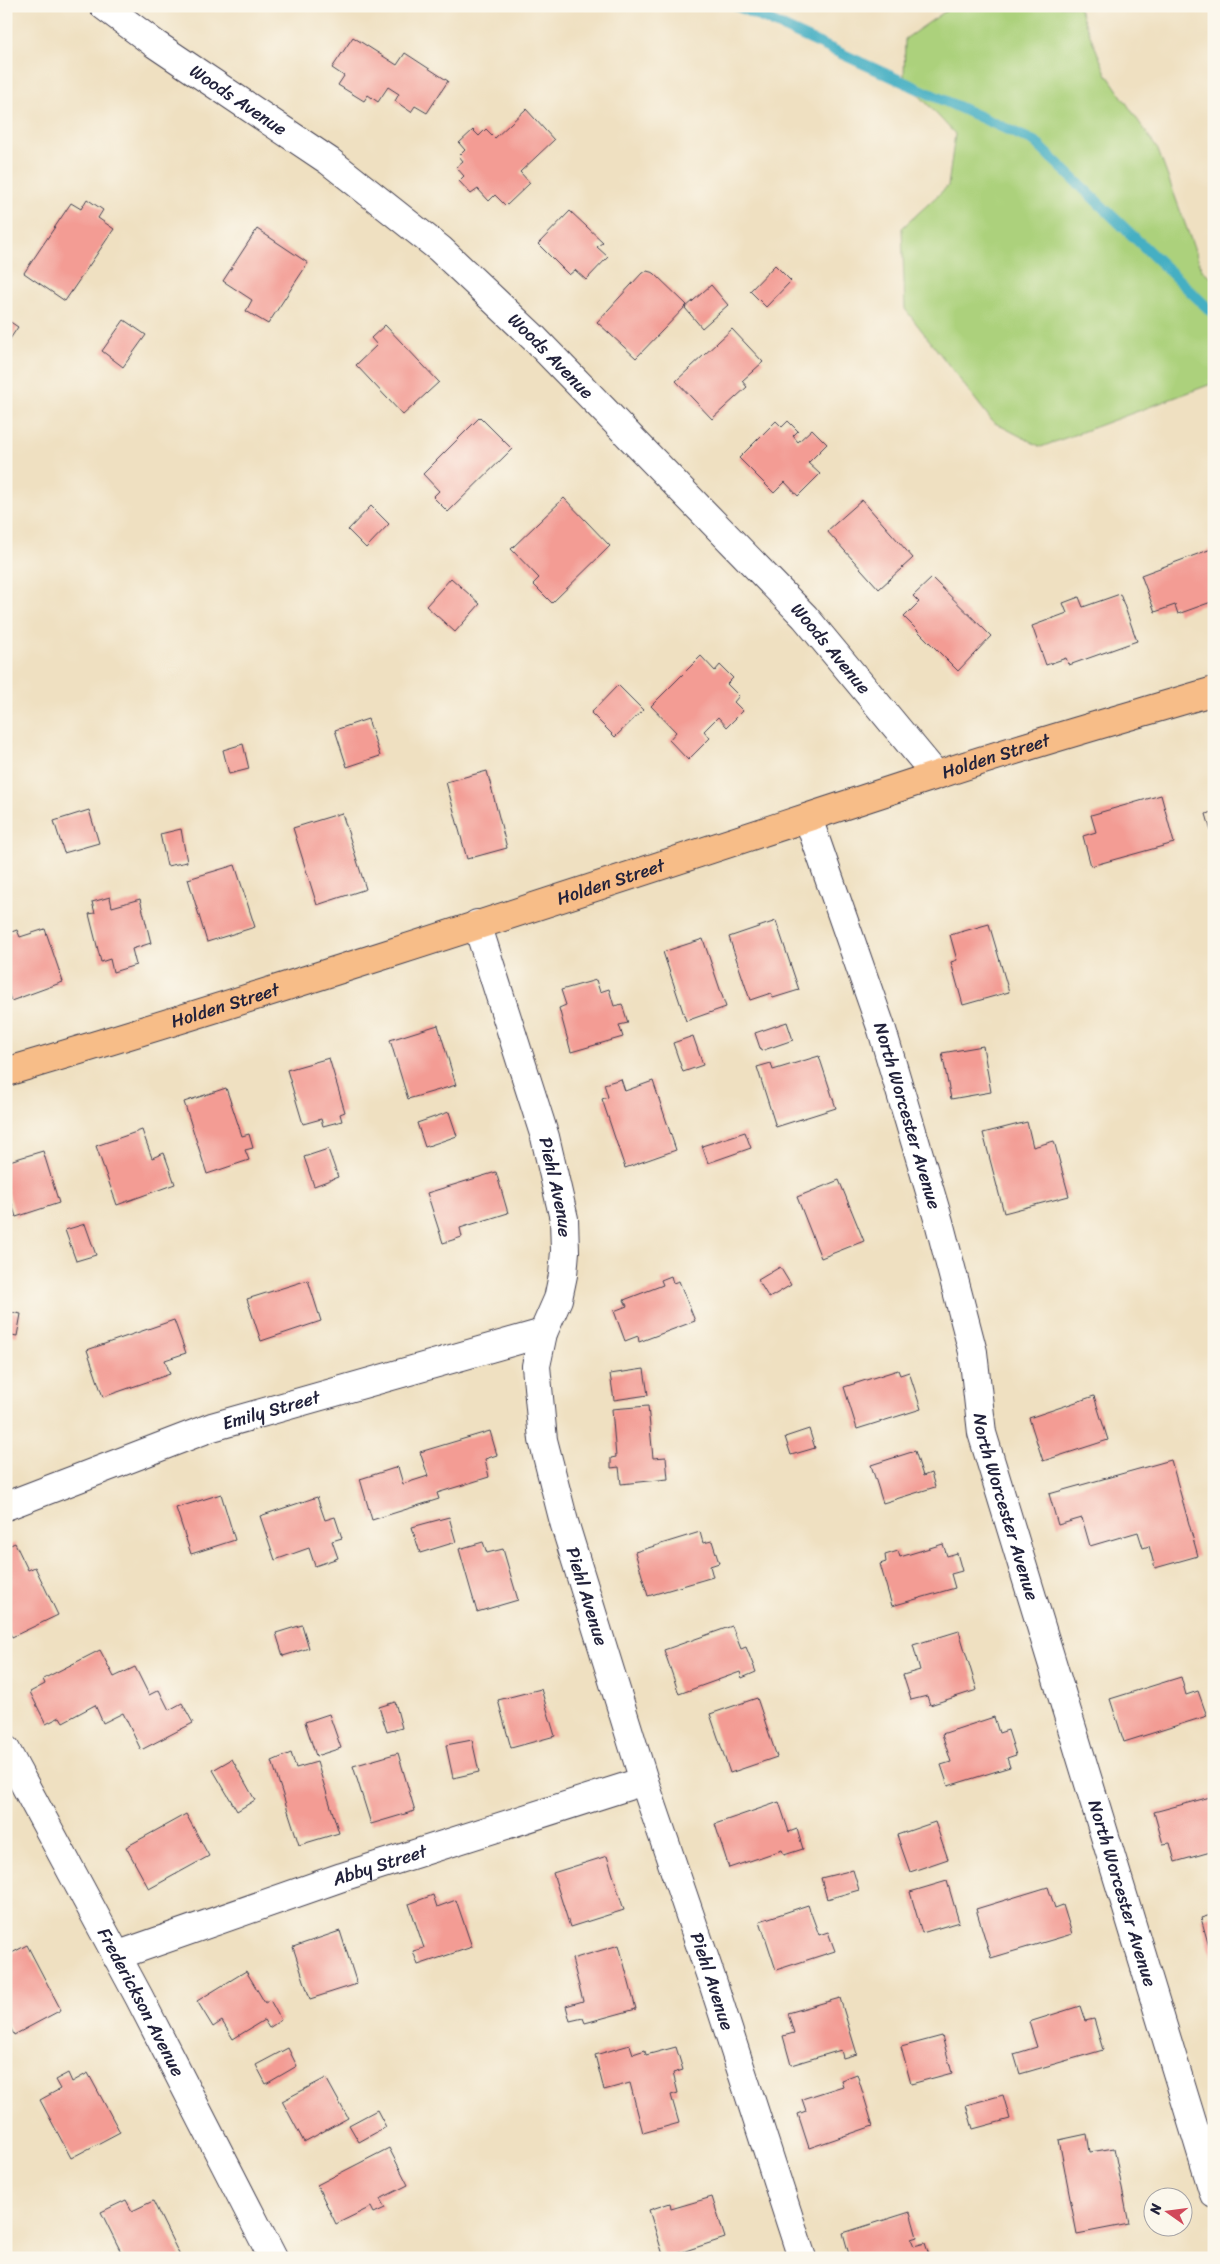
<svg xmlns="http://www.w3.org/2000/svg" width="1220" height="2264" font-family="Sriracha,sans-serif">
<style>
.green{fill:#acd17b;stroke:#677a5b}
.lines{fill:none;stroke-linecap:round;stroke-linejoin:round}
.stream{stroke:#44afc3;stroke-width:11}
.building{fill:#f39c94}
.minor-casing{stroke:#413e4f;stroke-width:30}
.major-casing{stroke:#413e4f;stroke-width:30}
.minor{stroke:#fff;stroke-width:28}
.major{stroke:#f7bd88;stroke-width:28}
.labels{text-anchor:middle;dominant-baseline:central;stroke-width:4.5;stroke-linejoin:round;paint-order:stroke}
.street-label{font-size:18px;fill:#22223b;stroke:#fbf7ec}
</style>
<rect width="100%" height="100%" fill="#fbf7ec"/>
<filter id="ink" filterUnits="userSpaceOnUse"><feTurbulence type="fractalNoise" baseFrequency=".02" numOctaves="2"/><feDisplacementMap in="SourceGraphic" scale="10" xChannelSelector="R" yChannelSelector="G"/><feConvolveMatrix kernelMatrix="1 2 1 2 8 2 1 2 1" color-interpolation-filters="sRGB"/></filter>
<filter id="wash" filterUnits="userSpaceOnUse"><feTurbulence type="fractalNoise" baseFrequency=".0096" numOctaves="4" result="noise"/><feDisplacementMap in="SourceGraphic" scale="20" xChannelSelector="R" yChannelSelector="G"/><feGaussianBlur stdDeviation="1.12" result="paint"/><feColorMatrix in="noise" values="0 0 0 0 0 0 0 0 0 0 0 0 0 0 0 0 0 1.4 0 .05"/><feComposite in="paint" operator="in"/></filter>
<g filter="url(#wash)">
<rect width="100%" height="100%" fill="#efe0c1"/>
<polygon class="green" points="953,6 1078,6 1106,73 1158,150 1202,270 1214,279 1214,383 1041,447 993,422 905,309 902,228 948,186 955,134 904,79 905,39"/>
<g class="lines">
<polyline class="stream" points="737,6 1035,142 1214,314"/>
</g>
<g id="blocks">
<g class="building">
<polygon points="353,37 397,65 405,53 448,81 427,113 415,106 411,112 395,101 399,94 388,87 378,102 368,95 364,101 338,85 344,76 332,68"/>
<polygon points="526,109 554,140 520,172 530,183 506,206 495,195 489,201 478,189 471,194 459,181 464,176 456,167 463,161 459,156 465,150 459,143 473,130 479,136 486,129 495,138"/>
<polygon points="87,199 103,210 98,218 114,229 65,301 24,273 71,203 81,209"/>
<polygon points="570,211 603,242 597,247 608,257 586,280 575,270 569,275 538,244"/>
<polygon points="257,229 308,263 268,324 246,311 252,300 223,281"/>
<polygon points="775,265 791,281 766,307 750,291"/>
<polygon points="647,271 654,273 687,305 636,358 597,322 642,273"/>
<polygon points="711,285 728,305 702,328 685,308"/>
<polygon points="6,319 18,327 6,345"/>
<polygon points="124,320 146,335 123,367 102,351"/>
<polygon points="385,325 439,382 403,415 356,365 377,345 371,338"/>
<polygon points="732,329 763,362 742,381 747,387 712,419 676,381"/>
<polygon points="480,417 512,449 448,512 433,497 439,491 423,474"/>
<polygon points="776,421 782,427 788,421 798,431 793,436 798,442 812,429 827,444 808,463 820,474 798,496 785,482 774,493 739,458"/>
<polygon points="564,498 610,546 552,603 533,584 539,578 511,549"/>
<polygon points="862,500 913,558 879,589 827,531"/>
<polygon points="371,506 389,524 366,548 348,530"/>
<polygon points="1214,548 1214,601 1178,614 1175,605 1155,612 1141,575"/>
<polygon points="451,578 480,604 455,632 426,606"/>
<polygon points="932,578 991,636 958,671 904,617 919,602 913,596"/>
<polygon points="1120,594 1137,641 1069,665 1066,658 1046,665 1032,626 1067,613 1063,603 1079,597 1083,607"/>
<polygon points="701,656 715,671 720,665 733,678 727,684 739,696 734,702 743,711 727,727 718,717 704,731 710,738 688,760 669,740 676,732 651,706"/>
<polygon points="618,685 643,710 615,737 591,713"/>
<polygon points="368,719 380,756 347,767 335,730"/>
<polygon points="243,744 249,769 229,774 223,750"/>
<polygon points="487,771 507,848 467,859 446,782"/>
<polygon points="1161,795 1174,843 1091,866 1083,836 1096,832 1091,815"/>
<polygon points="89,810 99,843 64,853 54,821"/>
<polygon points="1214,811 1214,838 1213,838 1206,814"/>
<polygon points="342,813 366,889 317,905 293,828"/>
<polygon points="181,829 187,862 167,866 160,834"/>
<polygon points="235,865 255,927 207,942 188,879"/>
<polygon points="110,897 112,907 140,899 151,943 132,949 136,965 113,972 110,959 101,962 89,914 95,913 92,902"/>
<polygon points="776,921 799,990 773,998 771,993 750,1000 729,937"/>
<polygon points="989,924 1009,992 963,1005 951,962 957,960 950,935"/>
<polygon points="45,929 63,982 11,1001 6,986 6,934 17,930 20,937"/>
<polygon points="703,939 726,1007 686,1021 663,952"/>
<polygon points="596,980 600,992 609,989 614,1006 622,1004 628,1023 619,1025 623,1037 571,1052 559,1008 566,1005 561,990"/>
<polygon points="787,1022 793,1040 761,1051 755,1033"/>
<polygon points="438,1025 456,1085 408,1099 390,1040"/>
<polygon points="693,1036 703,1065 683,1072 673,1043"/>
<polygon points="983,1046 991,1092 951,1099 942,1053"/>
<polygon points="819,1056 836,1108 776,1127 757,1067 771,1063 773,1070"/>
<polygon points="329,1058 345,1112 340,1114 342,1121 323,1126 321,1119 303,1124 287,1070"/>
<polygon points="621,1079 625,1091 653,1081 676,1150 625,1168 602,1099 608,1097 604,1084"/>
<polygon points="226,1088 242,1136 249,1134 253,1148 245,1150 249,1160 207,1174 184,1102"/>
<polygon points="449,1112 457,1136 425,1147 417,1123"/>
<polygon points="1027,1122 1033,1147 1054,1141 1069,1196 1004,1213 983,1133"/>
<polygon points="142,1130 152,1158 164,1153 175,1184 117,1205 96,1146"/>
<polygon points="745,1132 751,1148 708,1163 702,1146"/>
<polygon points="328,1149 338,1177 314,1186 304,1157"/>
<polygon points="43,1151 59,1203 16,1217 6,1185 6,1162"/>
<polygon points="496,1172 508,1213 460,1228 462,1237 443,1243 427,1193"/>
<polygon points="839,1180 864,1241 821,1258 797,1197"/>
<polygon points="85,1224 96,1255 76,1261 65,1230"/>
<polygon points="780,1267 791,1285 769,1298 758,1280"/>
<polygon points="671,1276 673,1283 679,1281 695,1321 639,1342 638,1336 625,1341 614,1311 627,1306 624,1300 663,1285 661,1280"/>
<polygon points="308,1280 321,1321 261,1341 247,1299"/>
<polygon points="6,1311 21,1314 17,1336 6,1334"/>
<polygon points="174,1320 186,1353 165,1360 170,1374 103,1397 87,1350"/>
<polygon points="644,1369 648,1395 614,1400 610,1374"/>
<polygon points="898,1370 900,1375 909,1372 921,1409 857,1429 844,1387"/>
<polygon points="1094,1396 1108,1440 1043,1461 1029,1418"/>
<polygon points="648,1406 653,1458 666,1457 668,1479 621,1484 619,1467 611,1468 611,1458 616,1457 612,1409"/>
<polygon points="809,1429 815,1448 791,1455 785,1437"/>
<polygon points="490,1431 497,1455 485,1459 489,1477 437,1493 439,1499 372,1520 360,1479 398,1467 403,1484 428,1476 420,1452"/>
<polygon points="915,1451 923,1476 931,1473 935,1487 883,1503 871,1465"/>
<polygon points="1171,1460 1198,1556 1155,1568 1149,1546 1143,1548 1138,1532 1090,1546 1082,1518 1058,1525 1049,1494"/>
<polygon points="221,1494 235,1540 191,1554 176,1508"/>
<polygon points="317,1497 325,1520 335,1517 342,1538 332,1541 338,1558 315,1566 309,1548 275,1560 260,1516"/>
<polygon points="449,1517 456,1542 420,1553 412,1527"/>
<polygon points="700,1532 703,1543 712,1541 719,1563 710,1566 713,1577 648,1596 635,1552"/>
<polygon points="483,1542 487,1553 503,1549 518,1600 477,1612 459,1549"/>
<polygon points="15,1543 28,1570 35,1567 58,1615 12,1637 6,1626 6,1582 10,1580 6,1571 6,1547"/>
<polygon points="943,1544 947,1556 957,1553 962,1571 951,1574 955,1588 892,1606 880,1564 886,1562 885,1555 898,1551 900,1557"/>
<polygon points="302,1625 309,1648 283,1656 276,1633"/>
<polygon points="732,1626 741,1649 746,1647 756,1672 742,1678 740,1672 679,1694 664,1650"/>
<polygon points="959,1631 977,1690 930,1705 927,1696 911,1700 903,1675 920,1670 913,1645"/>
<polygon points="100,1650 114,1677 135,1667 149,1695 159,1690 169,1710 182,1703 193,1723 141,1750 123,1713 103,1723 95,1705 63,1722 60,1717 46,1724 30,1692 45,1684 43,1679"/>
<polygon points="1181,1677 1186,1695 1198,1691 1207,1716 1124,1742 1110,1699"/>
<polygon points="541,1689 555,1736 511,1748 498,1700"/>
<polygon points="757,1698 777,1757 730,1773 710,1714"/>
<polygon points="395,1702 402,1728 387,1732 379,1707"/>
<polygon points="329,1714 341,1748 316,1756 305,1722"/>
<polygon points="994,1717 999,1733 1008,1730 1016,1755 1007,1758 1010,1767 948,1786 941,1765 951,1762 942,1734"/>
<polygon points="472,1740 479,1772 453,1778 446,1745"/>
<polygon points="291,1753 296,1768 317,1762 339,1833 299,1845 272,1761"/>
<polygon points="398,1753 415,1811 371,1824 353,1766"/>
<polygon points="232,1759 255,1800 237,1811 213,1770"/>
<polygon points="1214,1796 1214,1851 1175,1862 1170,1843 1163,1844 1154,1812"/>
<polygon points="779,1802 789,1832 797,1829 803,1849 784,1855 782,1850 729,1868 715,1824"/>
<polygon points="186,1814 209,1856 149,1889 126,1847"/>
<polygon points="935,1822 948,1859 910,1872 897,1835"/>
<polygon points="607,1856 624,1910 570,1927 553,1873"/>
<polygon points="853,1870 859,1890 827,1899 821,1878"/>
<polygon points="947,1881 959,1922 922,1933 910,1892"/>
<polygon points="1048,1887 1055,1908 1063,1905 1072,1934 991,1958 976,1909"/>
<polygon points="433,1895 437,1907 456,1900 472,1947 418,1965 413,1951 424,1948 409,1904"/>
<polygon points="808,1905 819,1935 828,1932 835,1951 776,1970 760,1921"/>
<polygon points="1214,1914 1214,1961 1213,1961 1201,1918"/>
<polygon points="340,1931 357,1984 310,1999 293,1947"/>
<polygon points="27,1945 61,2010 14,2035 6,2019 6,1956"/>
<polygon points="619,1945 636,2009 585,2023 583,2018 570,2021 566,2006 583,2001 572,1959"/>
<polygon points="246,1971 265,2003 270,2000 281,2020 269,2028 264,2020 233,2039 222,2021 213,2027 197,2001"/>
<polygon points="840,1998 857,2054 843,2058 841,2050 791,2065 783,2036 794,2033 788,2013"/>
<polygon points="1080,2006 1085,2021 1094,2019 1103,2050 1020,2074 1014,2054 1037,2047 1029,2022"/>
<polygon points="942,2036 952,2073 911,2084 901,2047"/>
<polygon points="630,2045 633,2054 645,2050 646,2055 676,2047 683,2070 673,2073 678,2093 671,2095 679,2123 643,2133 630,2083 604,2090 595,2055"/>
<polygon points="288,2048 297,2066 266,2084 256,2065"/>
<polygon points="68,2073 72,2082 88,2073 120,2132 71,2158 40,2100 60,2089 55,2080"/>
<polygon points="857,2074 873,2126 809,2148 798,2114 806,2111 802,2099 843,2086 841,2080"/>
<polygon points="326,2078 348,2118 304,2142 282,2101"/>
<polygon points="1003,2095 1010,2119 973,2129 966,2105"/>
<polygon points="377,2110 386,2127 359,2142 349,2125"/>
<polygon points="1087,2134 1090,2152 1114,2148 1129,2224 1077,2234 1059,2140"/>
<polygon points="389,2148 408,2185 380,2199 385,2208 374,2213 371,2207 336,2224 317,2185"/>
<polygon points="712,2197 725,2238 664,2258 649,2210 670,2203 671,2209"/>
<polygon points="126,2200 132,2211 153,2201 181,2258 124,2258 101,2212"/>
<polygon points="910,2212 917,2237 911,2239 914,2246 925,2243 929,2255 919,2258 850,2258 843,2233"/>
</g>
</g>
</g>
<g filter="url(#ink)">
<use href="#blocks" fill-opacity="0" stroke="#413e4f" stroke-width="1"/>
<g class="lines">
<g class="minor-casing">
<g id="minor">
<path id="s1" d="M104 6 155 44 329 161 440 249 535 339 805 617 936 775"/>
<path id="s2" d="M808 818 882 1030 939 1222 973 1352 982 1433 1214 2194"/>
<path id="s3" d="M477 924 545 1137 564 1219 565 1251 563 1275 558 1299 543 1333 536 1366 543 1440 564 1522 644 1781 713 1983 802 2258"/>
<path id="s4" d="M6 1506 212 1427 543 1333"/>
<path id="s5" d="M6 1750 139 1997 273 2258"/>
<path id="s6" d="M116 1956 342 1877 644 1781"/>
</g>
</g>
<g class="major-casing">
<g id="major">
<path id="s7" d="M6 1072C317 980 625 877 934 776 1026 745 1120 719 1214 691"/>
</g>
</g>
<use href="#minor" class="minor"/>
<use href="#major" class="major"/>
</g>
</g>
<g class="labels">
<g class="street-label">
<text stroke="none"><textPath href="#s1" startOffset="164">Woods Avenue</textPath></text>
<text stroke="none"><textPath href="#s1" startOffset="569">Woods Avenue</textPath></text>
<text stroke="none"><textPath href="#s1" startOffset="974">Woods Avenue</textPath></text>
<text stroke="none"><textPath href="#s7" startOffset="1039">Holden Street</textPath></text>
<text stroke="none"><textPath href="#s7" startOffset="634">Holden Street</textPath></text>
<text stroke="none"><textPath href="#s7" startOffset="229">Holden Street</textPath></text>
<text stroke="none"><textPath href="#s2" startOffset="314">North Worcester Avenue</textPath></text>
<text stroke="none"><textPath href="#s3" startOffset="275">Piehl Avenue</textPath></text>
<text stroke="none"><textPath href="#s4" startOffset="282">Emily Street</textPath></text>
<text stroke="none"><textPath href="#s2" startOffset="718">North Worcester Avenue</textPath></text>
<text stroke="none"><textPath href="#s3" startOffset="696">Piehl Avenue</textPath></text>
<text stroke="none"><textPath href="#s6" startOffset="279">Abby Street</textPath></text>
<text stroke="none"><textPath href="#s2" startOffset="1122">North Worcester Avenue</textPath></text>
<text stroke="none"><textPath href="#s3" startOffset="1101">Piehl Avenue</textPath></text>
<text stroke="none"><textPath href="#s5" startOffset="286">Frederickson Avenue</textPath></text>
</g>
</g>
<rect width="1220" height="2264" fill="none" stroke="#fbf7ec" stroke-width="25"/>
<g transform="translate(1168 2212) rotate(284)"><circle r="24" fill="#fbf7ec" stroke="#a4a2a5"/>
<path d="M0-4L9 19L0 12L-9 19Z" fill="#d1495b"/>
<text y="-8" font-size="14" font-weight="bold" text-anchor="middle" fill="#22223b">N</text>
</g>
</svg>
